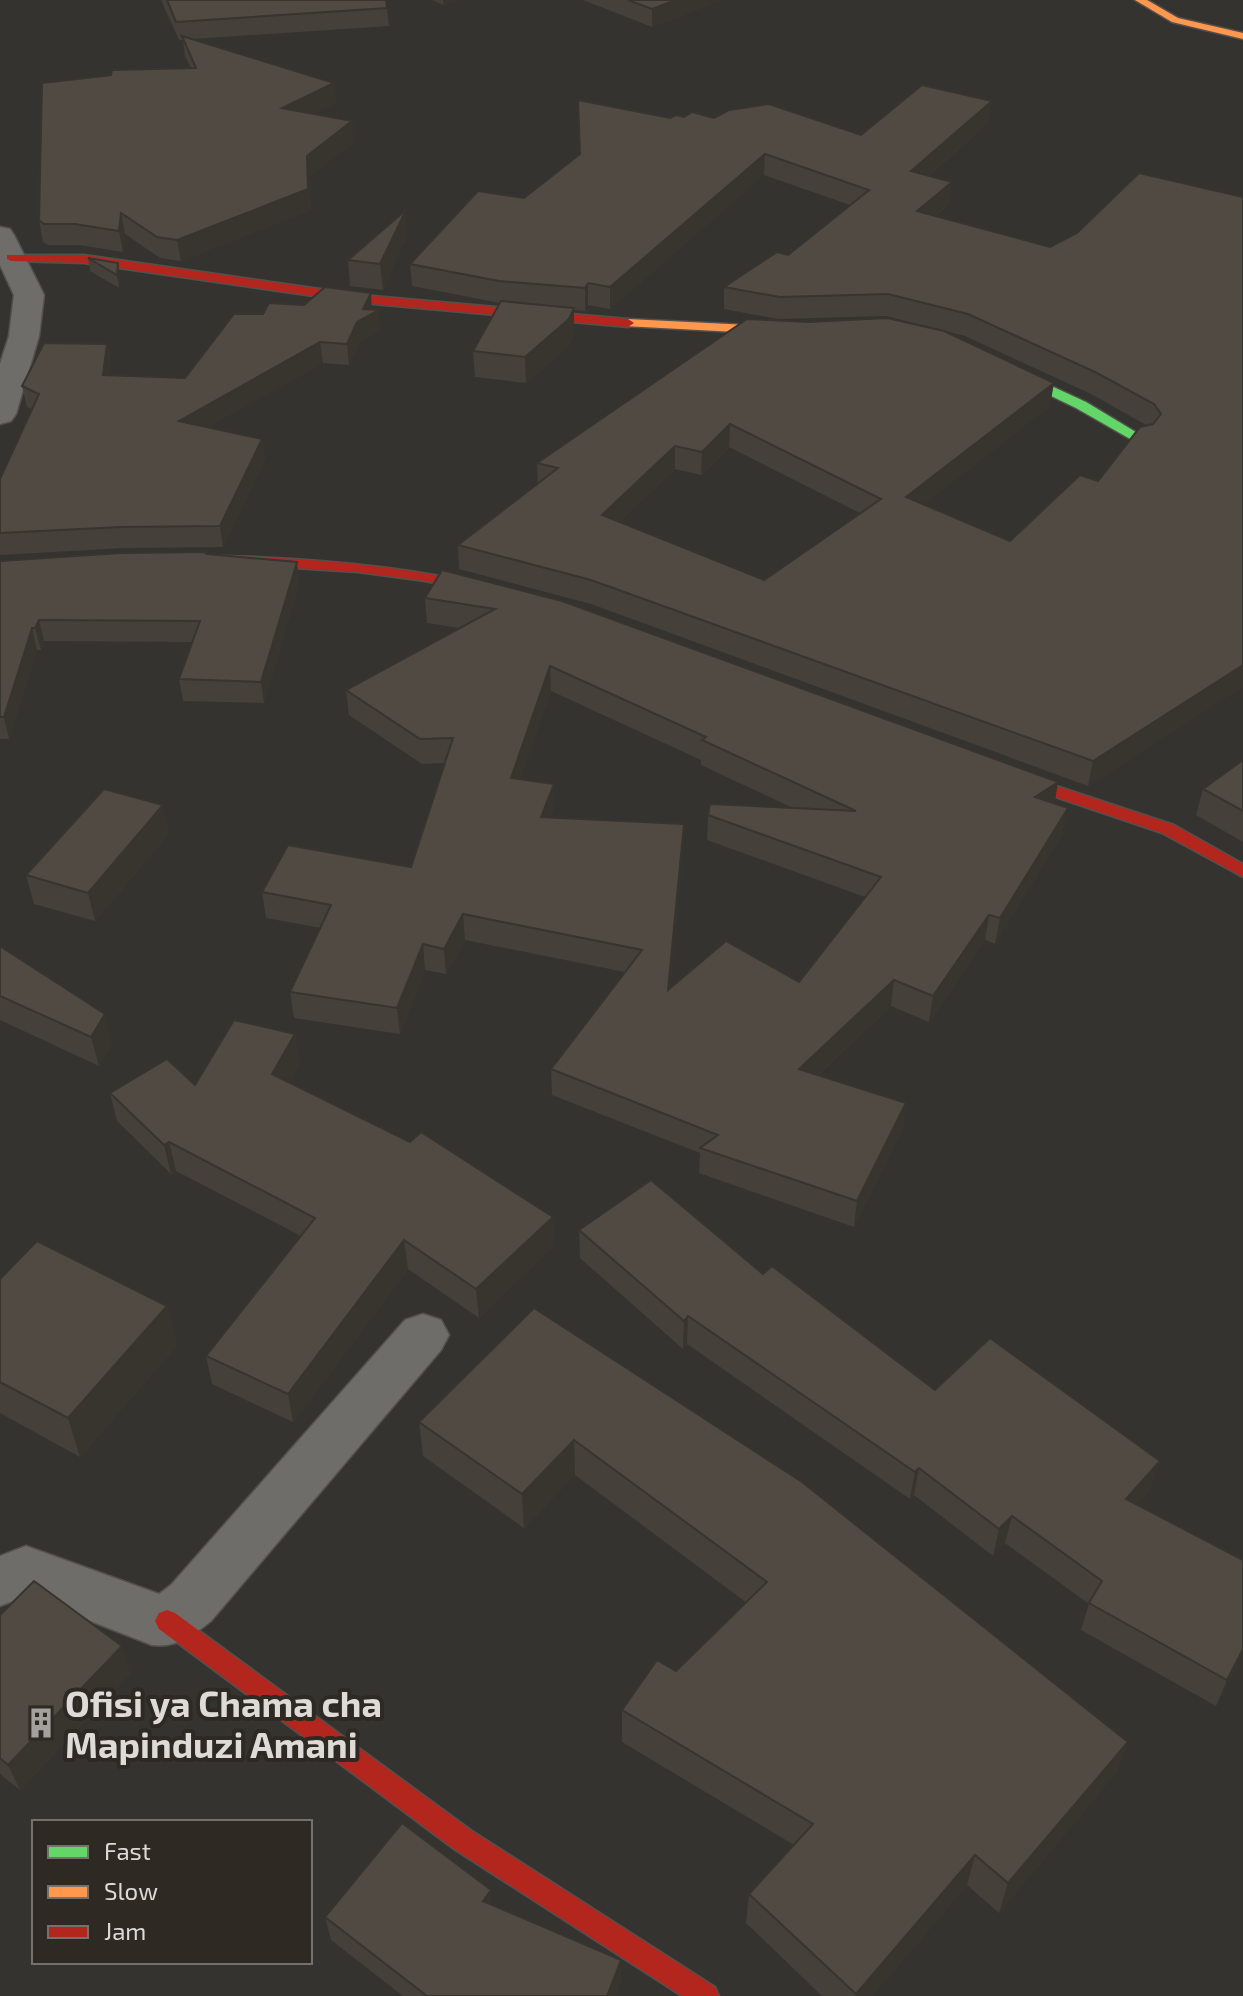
<svg xmlns="http://www.w3.org/2000/svg" width="1243" height="1996" font-family="'Exo 2',sans-serif">
<style>
.lines{fill:none;stroke-linecap:round;stroke-linejoin:round}
.street-casing{stroke:#53504e;stroke-width:3}
.fast-casing{stroke:#53504e;stroke-width:3}
.slow-casing{stroke:#53504e;stroke-width:3}
.jam-casing{stroke:#53504e;stroke-width:3}
.street{fill:#6f6d6a;fill-rule:evenodd}
.fast{fill:#63d668;fill-rule:evenodd}
.slow{fill:#ff974d;fill-rule:evenodd}
.jam{fill:#b3261e;fill-rule:evenodd}
.wall{fill:#454039;fill-rule:evenodd}
.shaded-wall{fill:#38342e}
.building{fill:#504a42;stroke:#38342e;stroke-width:2;fill-rule:evenodd}
.labels{text-anchor:middle;dominant-baseline:central;stroke-width:8;stroke-linejoin:round;paint-order:stroke}
.near-poi-label{font-size:36px;font-weight:bold;fill:#dedad7;stroke:#2e2923;text-anchor:start}
</style>
<rect width="100%" height="100%" fill="#353330"/>
<g class="lines">
<g class="street-casing">
<g id="street">
<polygon points="0,227 10,229 14,235 44,295 39,336 16,414 11,421 0,424 0,364 9,336 14,295 0,265"/>
<path d="M423 1314 441 1320 449 1335 441 1350 211 1621C192 1636 177 1648 152 1645L26 1596 0 1606V1556L26 1546 159 1594 171 1585 405 1320Z"/>
</g>
</g>
<g class="fast-casing">
<polygon id="fast" points="997,361 1086,402 1144,437 1137,441 1132,440 1076,408 993,368 991,365"/>
</g>
<g class="slow-casing">
<g id="slow">
<polygon points="1135,0 1147,0 1178,18 1243,33 1243,39 1172,22"/>
<polygon points="628,319 791,327 797,331 791,335 624,326 624,320"/>
</g>
</g>
<g class="jam-casing">
<g id="jam">
<polygon points="7,255 84,255 362,295 628,319 634,323 628,327 362,303 84,263 11,261 7,259"/>
<path d="M220 556C314 558 407 566 498 588L500 591 493 595 425 581 358 572 215 563 213 560Z"/>
<polygon points="1002,768 1174,825 1243,864 1243,877 1162,833 996,777 994,773"/>
<polygon points="167,1610 175,1613 472,1831 715,1987 719,1996 682,1996 454,1849 159,1629 155,1621 159,1613"/>
</g>
</g>
<use href="#street" class="street"/>
<use href="#fast" class="fast"/>
<use href="#slow" class="slow"/>
<use href="#jam" class="jam"/>
</g>
<g class="wall">
<polygon points="161,0 386,0 389,26 193,39 334,83 336,103 313,114 352,121 354,142 309,177 311,210 181,261 160,258 125,234 123,252 79,245 48,245 43,242 39,220 191,68 185,56 183,40 179,40"/>
<polygon points="432,0 456,0 444,5"/>
<polygon points="583,0 721,0 652,27"/>
<path d="M684 117 714 118 861 135 989 122 928 176 950 203 935 216 1050 247 1243 197V686L1088 786 591 604 459 569 458 545 538 484 537 463 747 319 1050 406 924 504 1010 541 1098 481 1146 425 1093 395 965 336 886 316 778 319 724 309V287L788 255 850 205 764 175 610 309 588 305 585 311 574 310V334L569 345 526 383 475 377 473 351 500 303 412 286 410 264 524 198 670 118ZM729 447 860 513 764 580 619 522 675 469 701 475Z"/>
<polygon points="407,235 383,290 350,286 348,260"/>
<polygon points="88,258 120,276 119,288 90,271"/>
<polygon points="372,309 381,330 359,342 349,365 323,363 208,427 262,439 265,460 223,547 125,548 0,555 0,479 32,409 27,407 22,386 107,344 111,365 109,375 185,378 263,314"/>
<polygon points="207,552 208,555 297,562 299,584 264,703 183,701 179,679 192,642 44,641 41,650 37,650 9,739 0,739 0,561"/>
<path d="M442 570 1054 804 1063 833 995 944 985 940 929 1022 891 1006 818 1075 906 1103 902 1129 854 1227 699 1173 700 1153 552 1095 551 1069 625 972 465 940 446 974 425 970 400 1034 294 1018 290 992 321 928 266 918 262 892 411 867 444 763 422 764 349 715 346 690 460 628 427 623 425 598ZM551 691 701 760V765L793 808 708 815 707 840 865 897 799 982 670 989 683 849 684 824 551 818 554 810V784L520 780Z"/>
<polygon points="1243,760 1243,842 1196,815 1203,789"/>
<polygon points="169,833 95,921 34,904 26,875"/>
<polygon points="0,946 112,1042 99,1066 0,1020"/>
<polygon points="295,1034 300,1063 289,1082 553,1217 554,1246 479,1318 408,1269 293,1422 212,1384 206,1356 301,1236 176,1171 171,1174 117,1121 110,1093 195,1085"/>
<polygon points="579,1230 763,1274 935,1390 1151,1488 1137,1504 1243,1560 1243,1654 1216,1706 1081,1630 1089,1604 1005,1543 993,1556 914,1495 910,1499 687,1344 683,1349 580,1258"/>
<polygon points="0,1279 167,1306 177,1345 80,1457 0,1413"/>
<polygon points="534,1308 1128,1742 1116,1773 999,1913 967,1885 872,1996 822,1996 746,1923 749,1894 794,1845 622,1742 622,1710 676,1671 747,1603 575,1475 524,1528 423,1456 419,1422"/>
<polygon points="0,1615 131,1672 20,1790 0,1774"/>
<polygon points="492,1905 621,1982 616,1996 403,1996 331,1940 325,1917"/>
</g>
<g class="shaded-wall">
<polygon points="443,0 456,0 444,5"/>
<polygon points="676,0 721,0 652,27 652,9"/>
<polygon points="334,83 336,103 284,129 282,108"/>
<polygon points="992,101 989,122 909,192 911,171"/>
<polygon points="352,121 354,142 309,177 311,210 181,261 177,240"/>
<polygon points="765,154 764,175 610,309 610,287"/>
<polygon points="952,182 950,203 915,232 917,211"/>
<polygon points="406,210 407,235 383,290 380,264"/>
<polygon points="121,213 125,234 123,252 119,231"/>
<polygon points="118,263 120,276 119,288 117,275"/>
<polygon points="588,283 588,305 585,311 585,288"/>
<polygon points="371,293 372,313 379,310 381,330 359,342 349,365 347,344"/>
<polygon points="574,308 574,334 569,345 526,383 525,357"/>
<polygon points="320,342 323,363 182,442 179,421"/>
<polygon points="107,344 111,365 107,395 103,375"/>
<polygon points="1054,383 1050,406 904,520 906,497"/>
<polygon points="730,424 729,447 701,475 702,452"/>
<polygon points="262,439 265,460 223,547 220,526"/>
<polygon points="675,446 675,469 602,538 602,515"/>
<polygon points="297,562 299,584 264,703 261,682"/>
<polygon points="39,620 44,641 41,650 35,628"/>
<polygon points="32,628 37,650 9,739 4,717"/>
<polygon points="1243,665 1243,686 1088,786 1093,761"/>
<polygon points="550,666 551,691 512,804 511,778"/>
<polygon points="1058,782 1054,808 1035,797"/>
<polygon points="554,784 554,810 542,843 541,817"/>
<polygon points="163,805 169,833 95,921 88,893"/>
<polygon points="1068,808 1063,833 995,944 1000,918"/>
<polygon points="684,824 683,849 668,1016 668,990"/>
<polygon points="463,914 465,940 446,974 444,949"/>
<polygon points="989,915 985,940 929,1022 933,996"/>
<polygon points="423,944 425,970 400,1034 397,1008"/>
<polygon points="894,980 891,1006 797,1094 799,1069"/>
<polygon points="105,1014 112,1042 99,1066 91,1037"/>
<polygon points="295,1034 300,1063 277,1103 272,1074"/>
<polygon points="906,1103 902,1129 854,1227 857,1201"/>
<polygon points="169,1142 176,1171 171,1174 164,1145"/>
<polygon points="553,1217 554,1246 479,1318 476,1289"/>
<polygon points="404,1240 408,1269 293,1422 288,1394"/>
<polygon points="167,1306 177,1345 80,1457 68,1418"/>
<polygon points="688,1316 687,1344 683,1349 684,1321"/>
<polygon points="574,1440 575,1475 524,1528 522,1494"/>
<polygon points="1160,1461 1151,1488 1118,1526 1126,1499"/>
<polygon points="919,1468 914,1495 910,1499 915,1472"/>
<polygon points="1012,1516 1005,1543 993,1556 999,1529"/>
<polygon points="122,1646 131,1672 20,1790 8,1765"/>
<polygon points="1243,1649 1243,1654 1216,1706 1227,1680"/>
<polygon points="1128,1742 1116,1773 999,1913 1008,1883"/>
<polygon points="975,1855 967,1885 872,1996 855,1996"/>
<polygon points="491,1890 493,1913 483,1901"/>
<polygon points="621,1960 621,1982 616,1996 607,1996"/>
</g>
<g class="building">
<polygon points="167,0 386,0 387,8 176,22"/>
<polygon points="628,0 676,0 652,9"/>
<polygon points="182,36 334,83 282,108 352,121 307,156 308,189 177,240 157,237 121,213 119,231 75,224 44,224 39,220 42,83 111,75 112,70 196,68"/>
<path d="M922 85 992 101 911 171 952 182 917 211 1050 247 1077 233 1139 173 1243 197V665L1093 761 591 580 458 545 558 468 537 463 747 319 809 322 887 318 944 331 1054 383 906 497 1010 541 1080 475 1098 481 1140 427 1153 424 1161 414 1154 404 1097 373 968 314 888 294 780 297 724 287 777 252 788 255 869 190 765 154 610 287 588 283 585 288 499 281 410 264 478 191 524 198 580 154 578 100 670 118 676 115 684 117 692 112 714 118 729 110 769 104 861 135ZM730 424 881 499 764 580 602 515 675 446 702 452Z"/>
<polygon points="406,210 380,264 348,260"/>
<polygon points="88,258 118,263 117,275"/>
<polygon points="325,287 371,293 363,309 379,310 357,322 347,344 320,342 179,421 262,439 220,526 121,527 0,533 0,479 39,394 22,386 44,343 107,344 103,375 185,378 234,314 263,314 269,303 304,305"/>
<polygon points="501,301 574,308 569,319 525,357 473,351"/>
<polygon points="207,552 206,554 297,562 261,682 179,679 200,621 39,620 35,628 32,628 4,717 0,717 0,561 121,553"/>
<path d="M442 570 562 601 1058 782 1035 797 1068 808 1000 918 989 915 933 996 894 980 799 1069 906 1103 857 1201 700 1148 718 1135 551 1069 642 950 463 914 444 949 423 944 397 1008 290 992 331 905 262 892 288 845 411 867 453 738 420 739 346 690 495 609 425 598ZM550 666 706 737 702 740 856 811 710 804 708 815 881 877 799 982 726 941 668 990 684 824 541 817 554 784 511 778Z"/>
<polygon points="1243,760 1243,811 1203,789"/>
<polygon points="104,789 163,805 88,893 26,875"/>
<polygon points="0,946 105,1014 91,1037 0,996"/>
<polygon points="234,1020 295,1034 272,1074 410,1142 421,1132 553,1217 476,1289 404,1240 288,1394 206,1356 315,1218 169,1142 164,1145 110,1093 167,1059 195,1085"/>
<polygon points="651,1180 763,1274 772,1266 935,1390 990,1338 1160,1461 1126,1499 1243,1560 1243,1649 1227,1680 1089,1603 1102,1581 1012,1516 999,1529 919,1468 915,1472 688,1316 684,1321 579,1230"/>
<polygon points="37,1241 167,1306 68,1418 0,1382 0,1279"/>
<polygon points="534,1308 802,1482 1128,1742 1008,1883 975,1855 856,1994 749,1894 813,1824 622,1710 657,1660 676,1671 767,1582 574,1440 522,1494 419,1422"/>
<polygon points="34,1581 122,1646 8,1765 0,1758 0,1615"/>
<polygon points="402,1823 491,1890 483,1901 621,1960 607,1996 427,1996 325,1917"/>
</g>
<defs>
<g id="building-bare" transform="scale(2.4)"><path d="M-4-6H4V6H1V3H-1V6H-4ZM-2.5-4.3h1.7v1.8h-1.7ZM.8-4.3h1.7v1.8H.8ZM-2.5-1h1.7V.8h-1.7ZM.8-1h1.7V.8H.8Z" fill="#a3a09d" stroke="#2e2923" stroke-width="2.5" paint-order="stroke"/></g>
</defs>
<g fill-rule="evenodd">
<use href="#building-bare" x="41" y="1723"/>
</g>
<g class="labels">
<g class="near-poi-label">
<text x="65" y="1702">Ofisi ya Chama cha<tspan x="65" dy="41">Mapinduzi Amani</tspan></text>
</g>
</g>
<rect x="32" y="1820" width="280" height="144" fill="#2e2923" stroke="#74706b" stroke-width="2"/>
<rect x="48" y="1846" width="40" height="12" fill="#63d668" stroke="#74706b" stroke-width="2"/>
<text x="104" y="1860" font-size="24" fill="#dedad7">Fast</text>
<rect x="48" y="1886" width="40" height="12" fill="#ff974d" stroke="#74706b" stroke-width="2"/>
<text x="104" y="1900" font-size="24" fill="#dedad7">Slow</text>
<rect x="48" y="1926" width="40" height="12" fill="#b3261e" stroke="#74706b" stroke-width="2"/>
<text x="104" y="1940" font-size="24" fill="#dedad7">Jam</text>
</svg>
